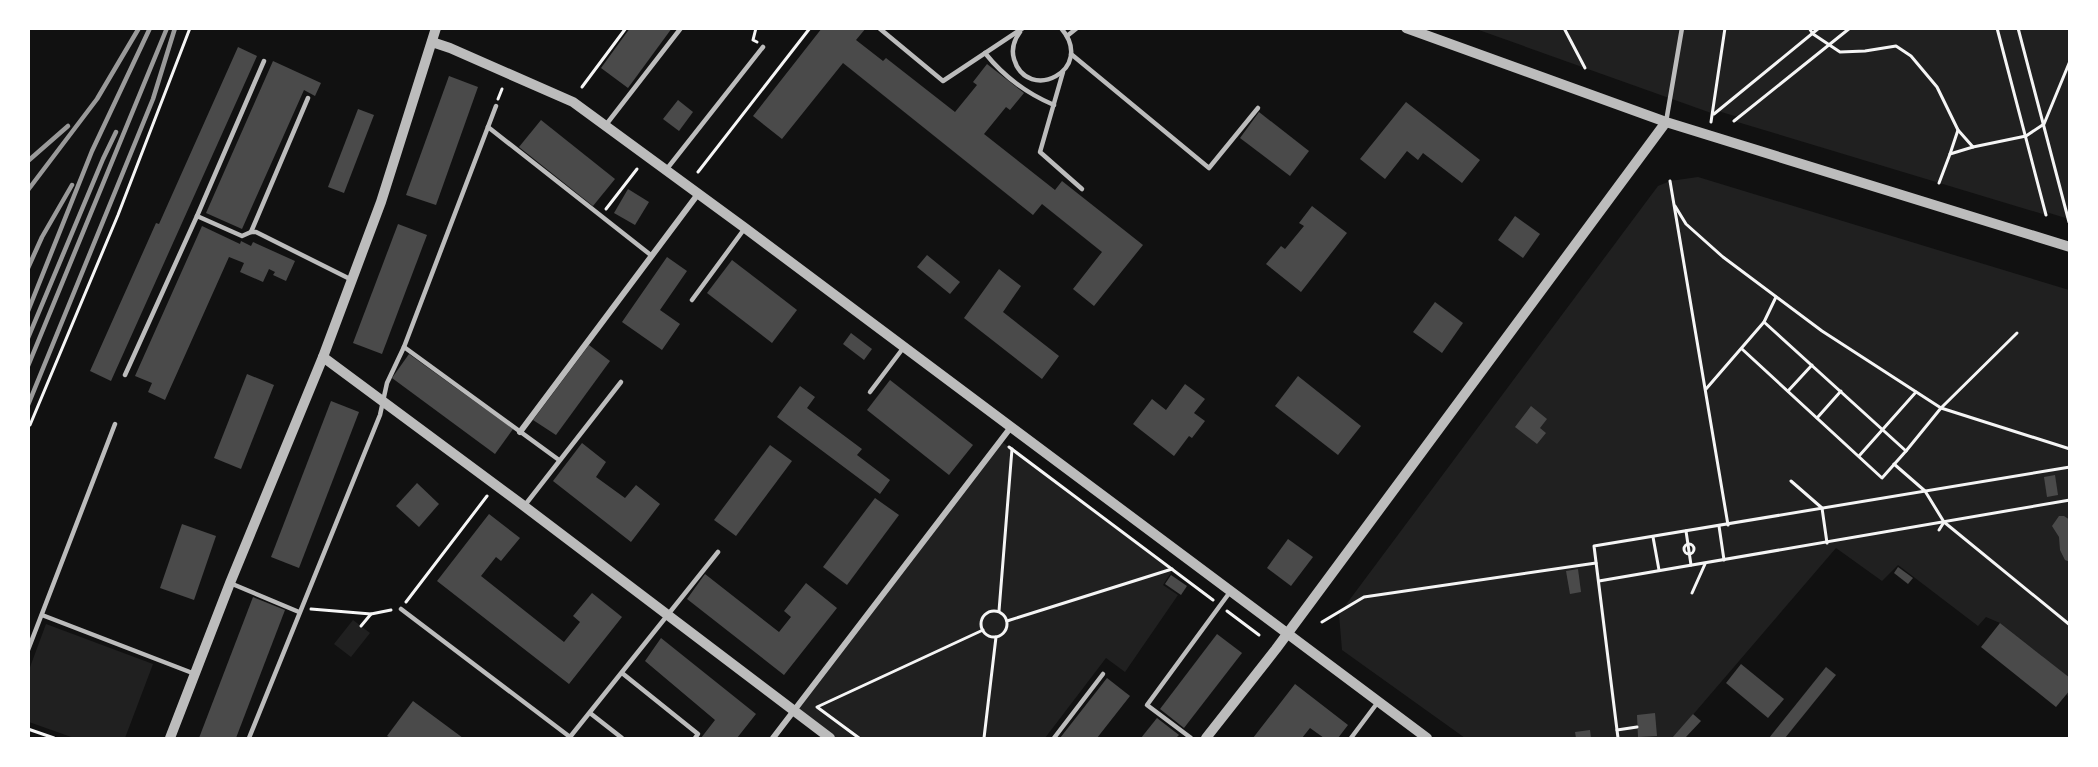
<svg xmlns="http://www.w3.org/2000/svg" width="2098" height="767" font-family="'Fira Sans Condensed',sans-serif">
<style>
.green{fill:#202020}
.building{fill:#4a4a4a}
.lines{fill:none;stroke-linecap:round;stroke-linejoin:round}
.path{stroke:#f5f5f5;stroke-width:3}
.service{stroke:#bcbcbc;stroke-width:4.5}
.minor{stroke:#bcbcbc;stroke-width:6}
.tertiary{stroke:#bcbcbc;stroke-width:10}
.rail{stroke:#9a9a9a;stroke-width:4.5}
</style>
<rect width="100%" height="100%" fill="#111"/>
<g class="green">
<polygon points="1476,29 2069,29 2069,222 2069,219 2046,212 2046,215 1734,121 1738,117 1718,111 1714,114"/>
<polygon points="1698,177 2069,290 2069,697 2033,668 2042,656 2000,623 1986,617 1978,626 1898,565 1882,581 1836,548 1673,738 1465,738 1342,650 1339,614 1658,186 1670,181"/>
<polygon points="1001,441 1172,571 1163,585 1178,595 1125,672 1106,658 1045,738 832,738 796,710"/>
<polygon points="353,620 370,633 351,657 334,644"/>
<polygon points="46,624 153,664 125,738 74,738 29,722 29,670"/>
</g>
<g class="building">
<polygon points="630,28 672,28 628,88 601,68"/>
<polygon points="822,28 866,28 856,40 883,61 886,58 955,112 977,85 973,82 987,64 1024,93 1010,110 1006,107 984,134 1055,190 1062,181 1143,245 1094,306 1073,289 1102,252 1042,204 1033,215 843,63 782,139 753,116"/>
<polygon points="238,47 257,56 111,381 90,371 156,223 159,224"/>
<polygon points="273,61 321,83 315,96 304,90 242,229 206,213"/>
<polygon points="449,76 478,87 436,205 406,195"/>
<polygon points="678,100 693,112 679,131 663,119"/>
<polygon points="1406,102 1480,160 1462,183 1423,153 1418,160 1407,151 1385,179 1360,159"/>
<polygon points="358,109 374,115 344,193 328,187"/>
<polygon points="1259,112 1309,151 1290,176 1240,138"/>
<polygon points="541,120 615,179 593,206 519,147"/>
<polygon points="628,189 649,202 635,225 614,213"/>
<polygon points="1312,206 1347,233 1301,292 1266,264 1281,246 1285,249 1304,226 1299,223"/>
<polygon points="1515,216 1540,234 1523,258 1498,240"/>
<polygon points="398,224 427,235 382,354 353,343"/>
<polygon points="202,226 240,244 241,241 251,246 253,242 295,261 286,281 273,275 275,272 269,269 263,282 240,272 244,263 229,257 165,400 148,392 152,383 135,376"/>
<polygon points="927,255 960,282 950,294 917,267"/>
<polygon points="667,257 687,271 660,310 680,324 662,350 622,322"/>
<polygon points="732,260 797,310 772,343 707,293"/>
<polygon points="999,269 1021,286 1003,312 1059,356 1042,379 964,318"/>
<polygon points="1435,302 1463,323 1442,353 1413,332"/>
<polygon points="851,333 872,349 864,360 843,344"/>
<polygon points="589,345 610,361 556,435 533,420"/>
<polygon points="409,354 513,429 495,454 392,378"/>
<polygon points="247,374 274,385 241,469 214,458"/>
<polygon points="1298,376 1361,426 1338,455 1275,406"/>
<polygon points="890,380 973,445 949,475 867,410"/>
<polygon points="1185,384 1205,399 1194,413 1205,421 1192,438 1189,436 1174,456 1133,424 1152,399 1166,410"/>
<polygon points="800,386 815,397 807,408 862,449 857,455 890,480 880,494 777,417"/>
<polygon points="331,401 359,412 299,568 271,557"/>
<polygon points="1531,406 1547,419 1540,428 1546,433 1537,444 1515,427"/>
<polygon points="582,443 606,462 596,477 625,498 636,485 660,504 631,542 553,481"/>
<polygon points="770,445 792,461 736,536 714,520"/>
<polygon points="2055,475 2058,495 2047,497 2044,477"/>
<polygon points="417,483 439,504 419,527 396,506"/>
<polygon points="875,498 899,515 847,585 823,567"/>
<polygon points="489,514 520,538 501,561 496,557 481,576 564,642 580,622 573,616 592,593 622,617 569,684 437,581"/>
<polygon points="2059,516 2064,516 2070,520 2070,562 2065,560 2060,550 2059,537 2052,526"/>
<polygon points="182,524 216,536 194,600 160,588"/>
<polygon points="1288,539 1313,557 1291,586 1267,568"/>
<polygon points="1898,567 1913,578 1908,584 1894,573"/>
<polygon points="1578,569 1581,592 1570,594 1566,571"/>
<polygon points="705,574 779,632 791,617 784,611 806,583 837,608 784,675 687,599"/>
<polygon points="1171,575 1187,586 1181,595 1165,584"/>
<polygon points="253,597 285,610 236,738 199,738"/>
<polygon points="2000,623 2070,678 2070,690 2056,707 1981,647"/>
<polygon points="1217,634 1242,653 1184,728 1160,709"/>
<polygon points="661,638 756,714 737,738 701,738 715,720 645,661"/>
<polygon points="1741,664 1784,699 1768,718 1726,683"/>
<polygon points="1826,667 1836,675 1785,738 1769,738"/>
<polygon points="1107,678 1130,696 1097,738 1060,738"/>
<polygon points="1295,684 1348,725 1338,738 1324,738 1310,728 1302,738 1253,738"/>
<polygon points="413,701 463,738 391,738 387,736"/>
<polygon points="1655,713 1657,736 1638,737 1637,715"/>
<polygon points="1693,714 1701,721 1685,738 1672,738"/>
<polygon points="1157,718 1179,735 1176,738 1141,738"/>
<polygon points="1590,730 1591,738 1576,738 1575,732"/>
</g>
<g class="lines">
<g class="path">
<polyline points="756,28 753,40 757,42"/>
<polyline points="1564,28 1585,68"/>
<polyline points="1809,28 1813,34 1840,52 1865,51 1896,46 1911,56 1937,87 1958,130 1973,147 2026,136 2044,124 2070,61"/>
<polyline points="1997,28 2046,215"/>
<polyline points="2018,28 2069,222"/>
<polyline points="582,87 626,28"/>
<polyline points="498,99 502,89"/>
<polyline points="1714,114 1819,28"/>
<polyline points="1734,121 1850,28"/>
<polyline points="1711,122 1725,28"/>
<polyline points="1950,154 1958,130"/>
<polyline points="698,172 810,28"/>
<polyline points="1670,181 1728,525"/>
<polyline points="1939,183 1950,154 1973,147"/>
<polyline points="1675,206 1686,224 1723,257 1822,331 1941,408 2070,449"/>
<polyline points="606,209 637,169"/>
<polyline points="1742,349 1882,478 1906,451 1764,322"/>
<polyline points="1706,389 1764,322 1776,297"/>
<polyline points="1788,391 1812,365"/>
<polyline points="1817,418 1841,391"/>
<polyline points="30,425 118,215 190,28"/>
<polyline points="1009,447 1213,600"/>
<polyline points="1906,451 1941,408 2017,333"/>
<polyline points="1859,456 1916,392"/>
<polyline points="1894,464 1925,491 1944,522 2070,625"/>
<polyline points="1791,481 1822,508 1827,543"/>
<polyline points="1719,526 1724,560"/>
<polyline points="1939,530 1944,522"/>
<polyline points="1686,531 1691,565"/>
<polyline points="1653,537 1659,570"/>
<circle cx="1689" cy="549" r="5"/>
<polyline points="1599,581 2070,500"/>
<polyline points="1692,593 1705,564"/>
<polyline points="406,602 487,496"/>
<polyline points="311,609 371,614 391,610"/>
<circle cx="994" cy="624" r="13"/>
<polyline points="999,611 1012,449"/>
<polyline points="1227,611 1259,635"/>
<polyline points="1007,621 1172,569"/>
<polyline points="1322,622 1364,597 1596,563"/>
<polyline points="361,626 371,614"/>
<polyline points="28,729 54,738"/>
<polyline points="1617,730 1637,727"/>
<polyline points="859,738 817,707 983,630"/>
<polyline points="984,738 996,637"/>
<polyline points="1618,738 1594,546 2070,467"/>
</g>
<g class="service">
<polyline points="879,28 943,81 1023,28"/>
<path d="M1020 32C1014 40 1011 49 1014 59 1027 104 1097 70 1061 28"/>
<polyline points="1067,36 1077,28"/>
<path d="M985 53C1004 77 1026 93 1054 105"/>
<polyline points="1071,54 1209,168 1258,108"/>
<polyline points="264,61 197,216 242,236 251,232 256,232 352,280"/>
<polyline points="1063,72 1040,152 1082,189"/>
<polyline points="1666,122 1682,28"/>
<polyline points="605,126 681,28"/>
<polyline points="488,127 652,256"/>
<polyline points="666,170 763,47"/>
<polyline points="251,232 308,98"/>
<polyline points="692,300 745,228"/>
<polyline points="404,347 559,460"/>
<polyline points="125,375 197,216"/>
<polyline points="870,392 904,347"/>
<polyline points="525,505 621,382"/>
<polyline points="230,583 299,612"/>
<polyline points="401,609 570,737 718,552"/>
<polyline points="42,615 195,674"/>
<polyline points="28,650 115,424"/>
<polyline points="622,673 698,734 695,738"/>
<polyline points="590,713 622,738"/>
<polyline points="249,738 380,415 387,383 404,347 496,106"/>
<polyline points="1054,738 1103,674"/>
<polyline points="1191,738 1147,705 1230,592"/>
<polyline points="1351,738 1378,702"/>
</g>
<g class="minor">
<polyline points="520,432 698,194"/>
<polyline points="773,738 1011,427"/>
</g>
<g class="tertiary">
<polyline points="1406,28 1666,122 2070,247"/>
<polyline points="432,42 450,48 573,102 745,228 1427,738"/>
<polyline points="323,357 524,506 830,738"/>
<polyline points="170,738 230,583 323,357 381,202 436,28"/>
<polyline points="1206,738 1276,649 1666,122"/>
</g>
<g class="rail">
<polyline points="28,161 68,126"/>
<polyline points="28,190 97,99 139,28"/>
<polyline points="28,268 42,237 72,185"/>
<polyline points="28,311 92,151 150,28"/>
<polyline points="28,338 103,159 116,132"/>
<polyline points="28,366 167,28"/>
<polyline points="28,405 153,99 175,28"/>
</g>
</g>
<rect width="2098" height="767" fill="none" stroke="#ffffff" stroke-width="60"/>
</svg>
